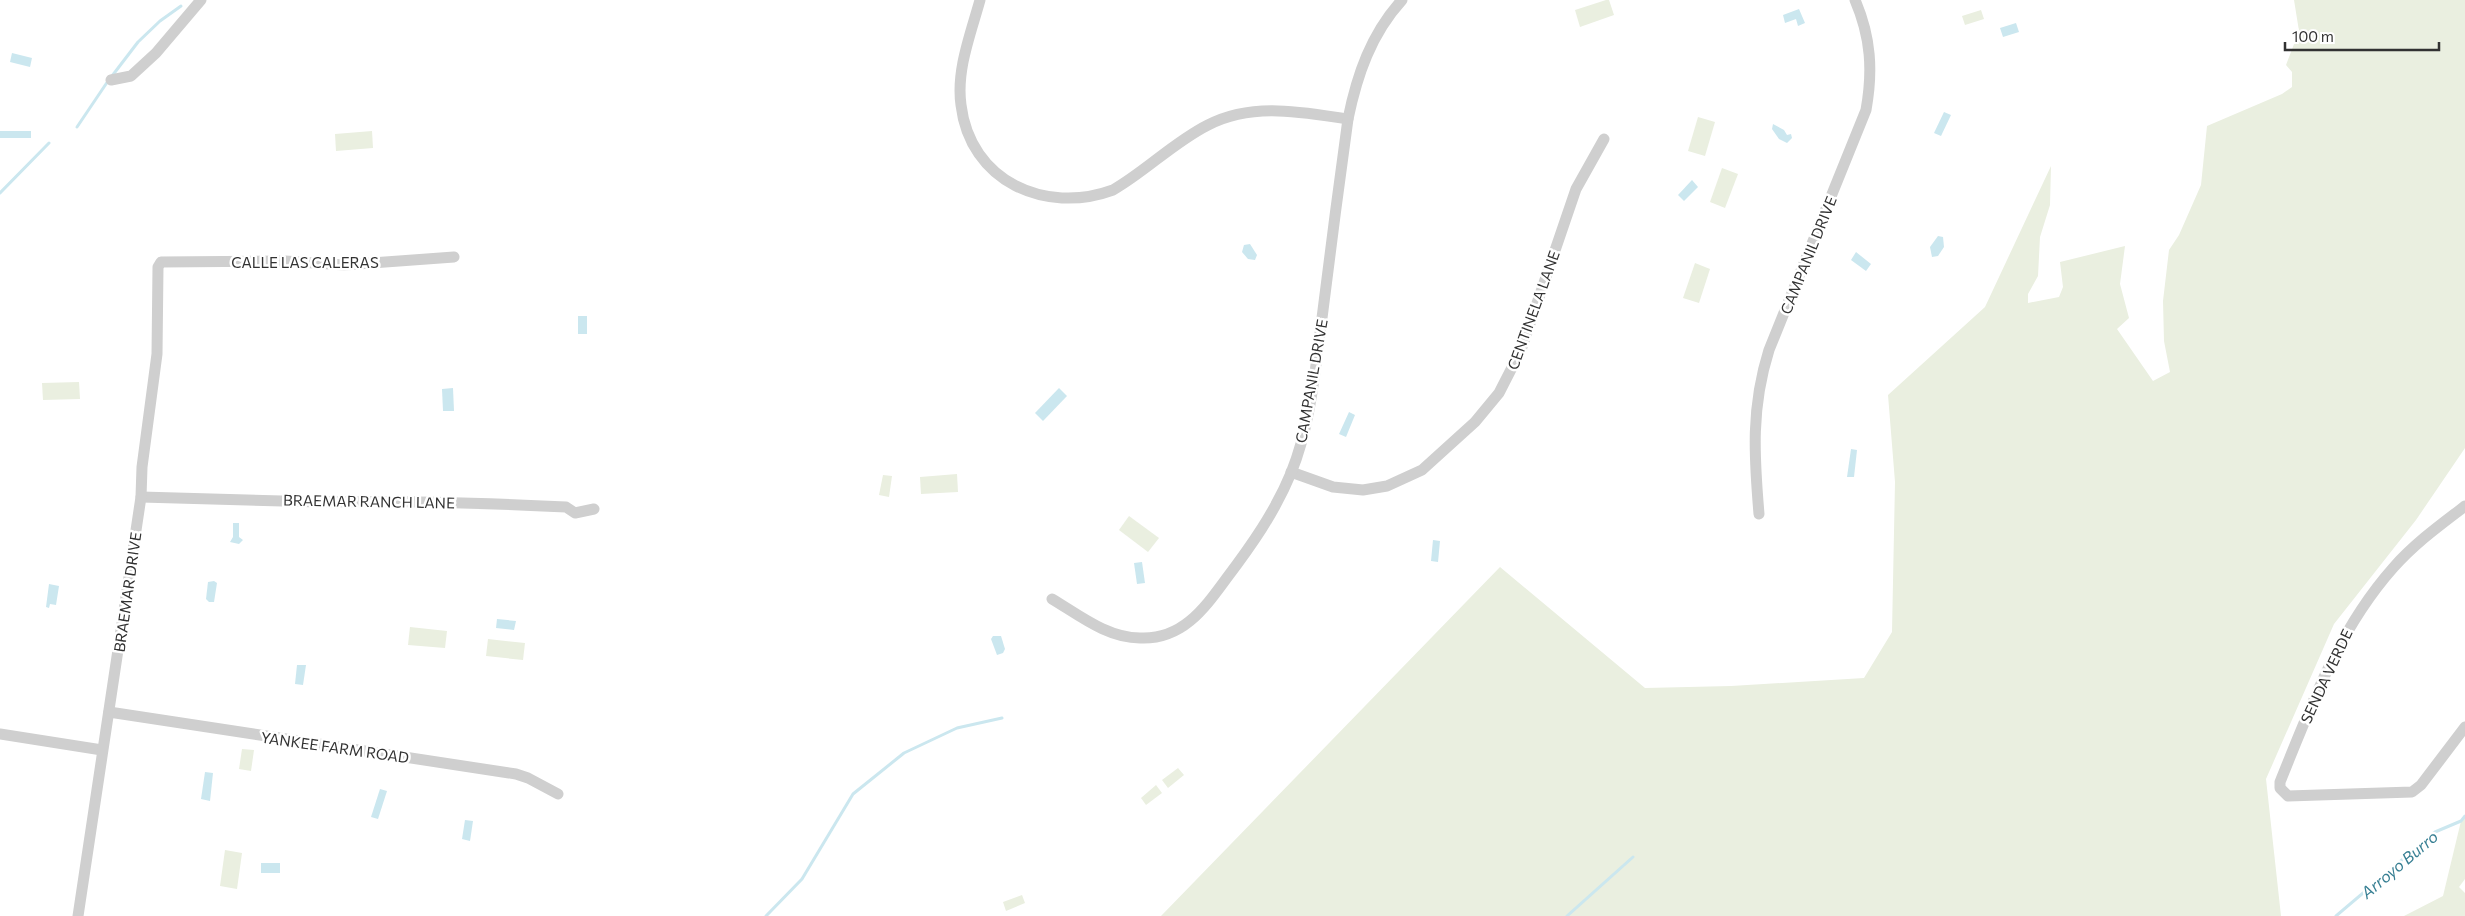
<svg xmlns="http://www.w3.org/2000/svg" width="2465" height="916" font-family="Commissioner,sans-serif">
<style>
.green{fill:#eaefe0}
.water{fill:#cbe7ef}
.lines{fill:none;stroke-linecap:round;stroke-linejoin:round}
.stream{stroke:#cbe7ef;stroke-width:3}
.minor{stroke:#cfcfcf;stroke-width:11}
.labels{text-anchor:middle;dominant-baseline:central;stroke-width:5;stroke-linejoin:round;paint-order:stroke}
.street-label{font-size:15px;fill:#323232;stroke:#fff}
.water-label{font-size:16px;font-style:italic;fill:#377f93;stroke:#fff}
</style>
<rect width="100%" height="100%" fill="#fff"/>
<g class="green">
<polygon points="1606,0 1609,0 1614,15 1580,27 1575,10"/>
<polygon points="2294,0 2465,0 2465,448 2416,520 2334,624 2266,779 2281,916 1161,916 1500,567 1645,688 1731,686 1864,678 1892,632 1895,482 1888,395 1985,307 2051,166 2050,205 2040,237 2038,276 2028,294 2028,303 2059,297 2063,287 2060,262 2125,246 2120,284 2129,318 2117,329 2153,381 2170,372 2164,341 2163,301 2169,250 2179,235 2201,185 2207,126 2282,94 2292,87 2292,72 2286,65 2299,31"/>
<polygon points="1981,10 1984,19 1965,25 1962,16"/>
<polygon points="1698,117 1715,122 1705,156 1688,151"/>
<polygon points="372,131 373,148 336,151 335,134"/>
<polygon points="1722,168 1738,174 1725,208 1710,202"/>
<polygon points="1695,263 1710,269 1699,303 1683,298"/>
<polygon points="79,382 80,399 43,400 42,383"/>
<polygon points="957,474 958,492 921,494 920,477"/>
<polygon points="883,475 892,476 889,497 879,495"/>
<polygon points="1129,516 1159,538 1148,552 1119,530"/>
<polygon points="410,627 447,631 445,648 408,645"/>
<polygon points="488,639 525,643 523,660 486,656"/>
<polygon points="242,749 254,750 251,771 239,769"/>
<polygon points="1178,768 1184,775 1168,788 1162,780"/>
<polygon points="1156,785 1162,793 1146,805 1141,798"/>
<polygon points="2465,816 2465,879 2459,887 2465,893 2465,916 2404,916 2443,896 2461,821"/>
<polygon points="225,850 242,853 237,889 220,886"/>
<polygon points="1022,895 1025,903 1006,911 1003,902"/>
</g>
<g class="water">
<polygon points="1799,9 1805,23 1798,26 1796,19 1785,23 1783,15"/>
<polygon points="2016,23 2019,32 2003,37 2000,28"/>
<polygon points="12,53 32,58 30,67 10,62"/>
<polygon points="1944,112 1951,115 1941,136 1934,133"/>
<polygon points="1773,124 1784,130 1787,135 1791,134 1792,138 1787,143 1779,139 1772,129"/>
<rect x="0" y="131" width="31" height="7"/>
<polygon points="1692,180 1698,187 1684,201 1678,195"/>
<polygon points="1938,236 1943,237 1944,247 1938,256 1932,257 1930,247"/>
<polygon points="1250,244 1257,255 1255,260 1248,259 1242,252 1244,245"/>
<polygon points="1856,252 1871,264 1866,271 1851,260"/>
<rect x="578" y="316" width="9" height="18"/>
<polygon points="453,388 454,411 443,411 442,389"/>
<polygon points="1059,388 1067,396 1043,421 1035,413"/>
<polygon points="1349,412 1355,415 1346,437 1339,434"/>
<polygon points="1851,449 1857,450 1854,477 1847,477"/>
<polygon points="233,523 239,523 239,537 243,540 239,544 230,542 233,537"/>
<polygon points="1433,540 1440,541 1438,562 1431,561"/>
<polygon points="1142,562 1145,583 1137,584 1134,563"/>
<polygon points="214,581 217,583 214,602 209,602 206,599 208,582"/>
<polygon points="49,584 59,586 56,605 50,604 49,608 46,607"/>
<polygon points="497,619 516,621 514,630 496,628"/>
<polygon points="993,636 1001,636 1005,649 1003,653 997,655 991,639"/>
<polygon points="297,665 306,665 303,685 295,684"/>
<polygon points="205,772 213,773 210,801 201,799"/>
<polygon points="380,789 387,791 378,819 371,817"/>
<polygon points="465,820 473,821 470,841 462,839"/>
<rect x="261" y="863" width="19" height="10"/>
</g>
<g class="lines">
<g class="stream">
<polyline points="112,76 138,42 160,21 181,6"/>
<polyline points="77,127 108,81"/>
<polyline points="0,193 49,143"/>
<polyline points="766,916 802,879 853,794 904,753 957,728 1002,718"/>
<polyline points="1567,916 1633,857"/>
<polyline points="2336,916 2435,832 2461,821 2465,816"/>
</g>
<g class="minor">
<path d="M980 0C971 33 956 70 961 105 970 181 1045 215 1113 190 1146 171 1174 142 1208 125 1252 102 1301 112 1348 119"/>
<polyline points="111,80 131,76 156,53 201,0"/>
<polyline points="1291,472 1333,487 1363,490 1387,486 1422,470 1475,422 1499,393 1521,350 1576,189 1604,139"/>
<path d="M141 497 320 502C402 500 484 503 566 507L575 513 594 509"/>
<path d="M2465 506C2440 525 2414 544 2393 568 2338 630 2311 706 2280 782V788L2288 796 2412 792 2421 785 2465 727"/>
<path d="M1759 514C1754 455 1751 407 1769 350L1866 110C1873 71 1871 37 1855 0"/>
<path d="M1052 599C1079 615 1107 638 1140 638 1182 640 1204 609 1226 579 1251 546 1275 512 1291 473 1311 424 1315 370 1322 318 1330 252 1339 185 1348 119 1357 75 1371 34 1402 0"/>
<polyline points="109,712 516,774 528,778 558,794"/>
<polyline points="0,734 102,750"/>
<polyline points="78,916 141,497 142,467 157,354 158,267 161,262 285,261 344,265 454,257"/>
</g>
</g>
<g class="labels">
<g class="street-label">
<text transform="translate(1808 255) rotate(-68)">CAMPANIL DRIVE</text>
<text x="305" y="262">CALLE LAS CALERAS</text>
<text transform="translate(1533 310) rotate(-70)">CENTINELA LANE</text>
<text transform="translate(1311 381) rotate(-80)">CAMPANIL DRIVE</text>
<text transform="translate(369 501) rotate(1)">BRAEMAR RANCH LANE</text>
<text transform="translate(127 592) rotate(-82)">BRAEMAR DRIVE</text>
<text transform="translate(2326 676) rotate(-65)">SENDA VERDE</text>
<text transform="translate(335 747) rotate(8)">YANKEE FARM ROAD</text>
</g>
<g class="water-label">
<text transform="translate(2399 864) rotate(-40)">Arroyo Burro</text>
</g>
</g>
<path d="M2285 42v8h154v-8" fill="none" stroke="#323232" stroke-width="2.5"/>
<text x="2292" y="42" font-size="15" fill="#323232" stroke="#ffffff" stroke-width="4" paint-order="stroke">100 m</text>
</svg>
